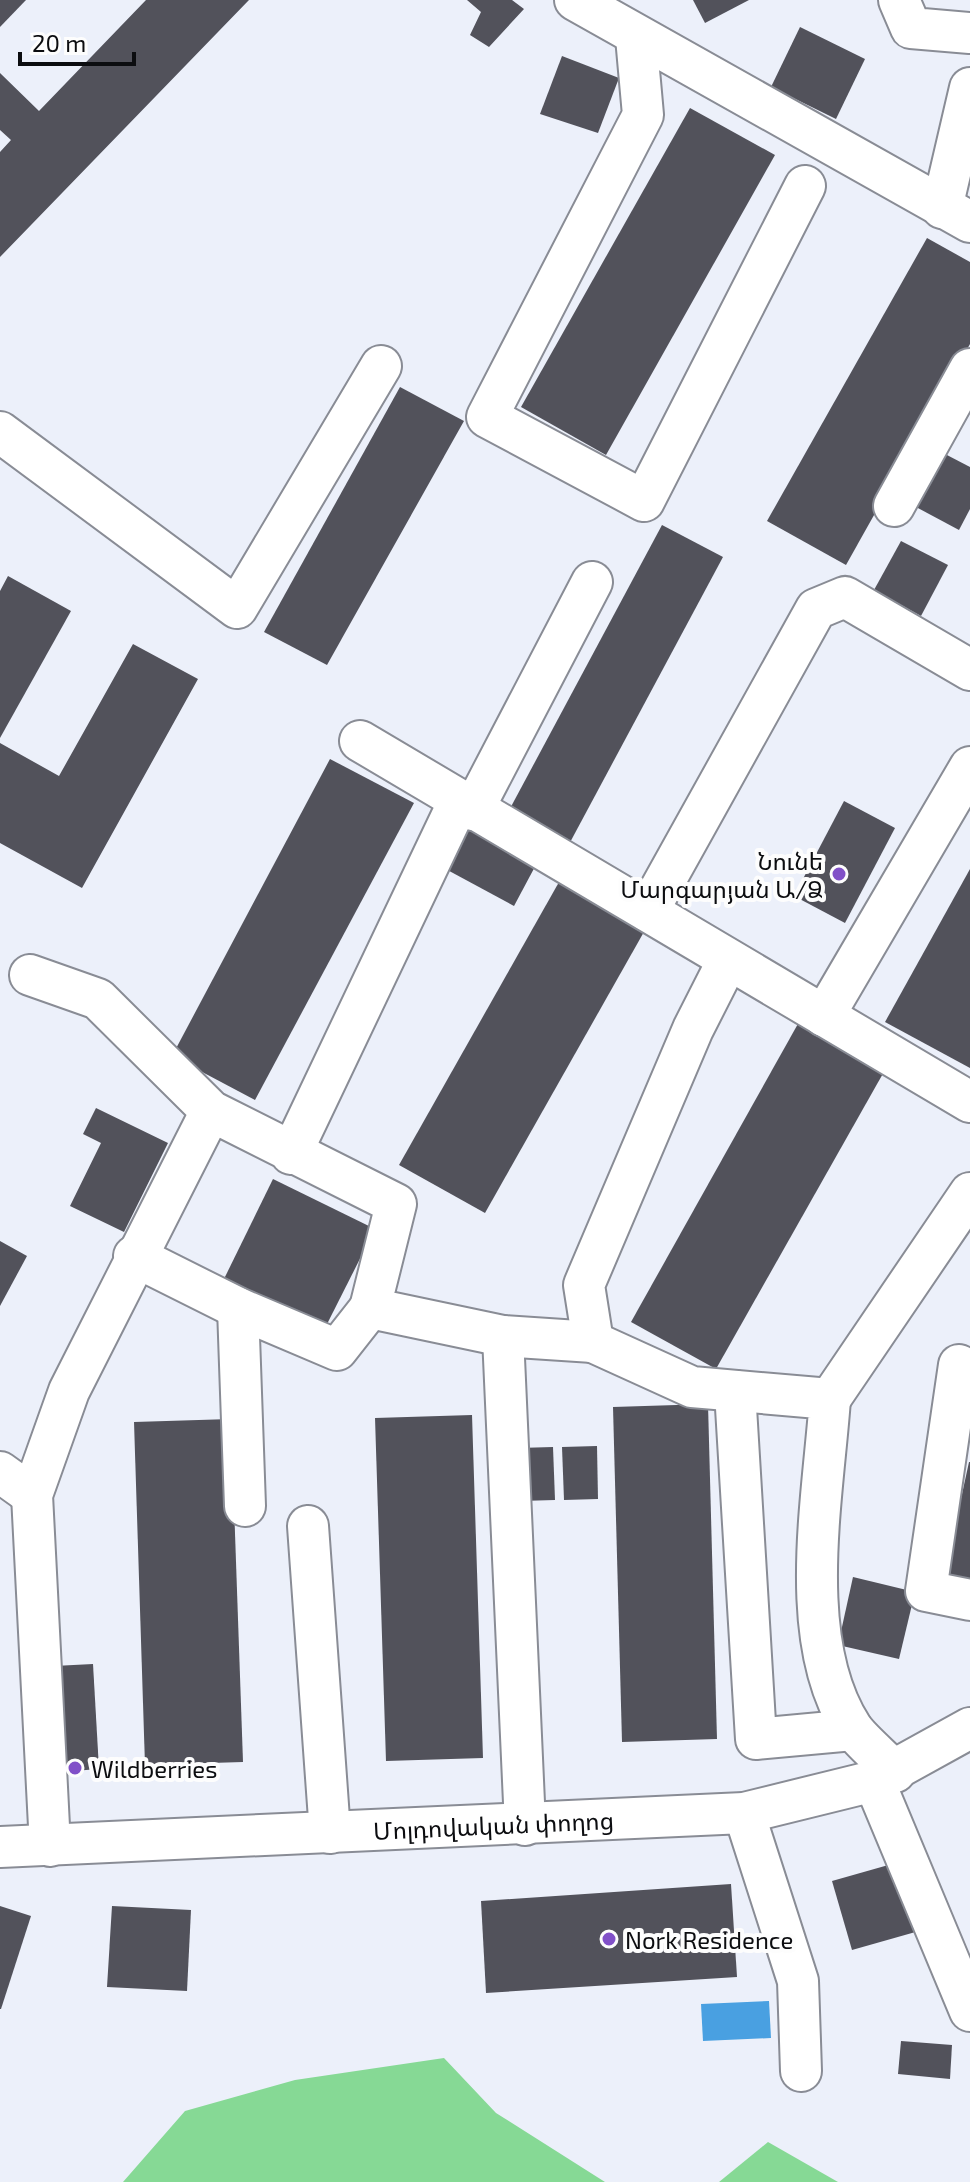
<svg xmlns="http://www.w3.org/2000/svg" width="970" height="2182" font-family="'Exo 2','Noto Sans Armenian',sans-serif">
<style>
.green{fill:#86d995}
.water{fill:#49a0e1}
.building{fill:#52525b}
.lines{fill:none;stroke-linecap:round;stroke-linejoin:round}
.minor-casing{stroke:#898c95;stroke-width:44}
.minor{stroke:#fff;stroke-width:40}
.poi-dot{fill:#8150c8;stroke:#fdfdfd;stroke-width:3}
.labels{text-anchor:middle;dominant-baseline:central;stroke-width:8;stroke-linejoin:round;paint-order:stroke}
.poi-label{font-size:24px;fill:#0c0d10;stroke:#fdfdfd;text-anchor:start}
.street-label{font-size:24px;fill:#0c0d10;stroke:#fdfdfd}
</style>
<rect width="100%" height="100%" fill="#ecf0fa"/>
<g class="green">
<polygon points="444,2058 496,2113 605,2182 123,2182 185,2111 295,2080"/>
<polygon points="768,2142 838,2182 719,2182"/>
</g>
<polygon class="water" points="769,2001 771,2038 703,2041 701,2004"/>
<g class="building">
<polygon points="0,0 26,0 0,27"/>
<polygon points="146,0 249,0 0,257 0,152 11,140 0,130 0,73 39,111"/>
<polygon points="467,0 512,0 524,9 489,47 470,35 481,12"/>
<polygon points="693,0 749,0 705,23"/>
<polygon points="800,27 865,59 836,119 771,87"/>
<polygon points="562,56 619,78 598,133 540,114"/>
<polygon points="690,108 775,155 606,455 521,407"/>
<polygon points="927,238 970,262 970,344 846,565 767,521"/>
<polygon points="400,387 464,421 327,665 264,632"/>
<polygon points="945,454 970,467 970,509 959,530 916,507"/>
<polygon points="662,525 723,557 567,848 506,816"/>
<polygon points="901,541 948,565 921,616 874,590"/>
<polygon points="8,576 71,611 0,738 0,591"/>
<polygon points="133,644 198,679 82,888 0,843 0,743 59,776"/>
<polygon points="330,759 414,803 255,1100 172,1056"/>
<polygon points="844,801 895,828 845,923 794,896"/>
<polygon points="464,822 538,861 514,906 440,866"/>
<polygon points="970,869 970,1068 885,1022"/>
<polygon points="563,875 649,923 485,1213 399,1165"/>
<polygon points="799,1022 885,1070 716,1369 631,1322"/>
<polygon points="96,1108 168,1143 124,1232 70,1206 101,1143 83,1134"/>
<polygon points="273,1179 375,1229 324,1330 223,1281"/>
<polygon points="0,1241 27,1256 0,1306"/>
<polygon points="708,1404 717,1739 622,1742 613,1407"/>
<polygon points="472,1415 483,1758 386,1761 375,1418"/>
<polygon points="231,1419 243,1762 145,1765 134,1422"/>
<polygon points="597,1446 598,1499 564,1500 562,1447"/>
<polygon points="553,1447 555,1500 520,1501 518,1448"/>
<polygon points="969,1462 970,1462 970,1586 943,1581"/>
<polygon points="853,1577 915,1592 899,1659 838,1645"/>
<polygon points="93,1664 99,1769 60,1772 54,1666"/>
<polygon points="899,1862 919,1931 852,1950 832,1881"/>
<polygon points="731,1884 737,1977 486,1993 481,1901"/>
<polygon points="0,1906 31,1916 1,2009 0,2009"/>
<polygon points="112,1906 191,1910 187,1991 107,1987"/>
<polygon points="901,2041 952,2045 950,2079 898,2074"/>
</g>
<g class="lines">
<g class="minor-casing">
<g id="minor">
<polyline points="575,0 970,222"/>
<polyline points="899,0 911,28 970,33"/>
<polyline points="636,37 643,115 487,417 644,501 805,186"/>
<polyline points="942,208 970,88"/>
<polyline points="0,432 237,608 381,366"/>
<polyline points="894,506 970,369"/>
<polyline points="360,741 970,1102"/>
<polyline points="473,810 592,582"/>
<polyline points="648,911 816,609 845,597 970,670"/>
<path d="M728 960 693 1029 584 1285 593 1342 692 1387 830 1399C823 1498 795 1641 852 1728 860 1740 884 1760 895 1772"/>
<polyline points="30,975 98,999 211,1111 396,1204 370,1308 503,1336 593,1342"/>
<polyline points="824,1016 970,767"/>
<polyline points="291,1154 459,801"/>
<polyline points="134,1256 238,1308 337,1350 370,1308"/>
<polyline points="238,1308 245,1506"/>
<polyline points="503,1336 525,1825"/>
<polyline points="959,1365 926,1591 970,1600"/>
<polyline points="735,1391 756,1739 853,1730"/>
<polyline points="830,1399 970,1193"/>
<polyline points="0,1472 32,1495"/>
<polyline points="308,1526 330,1833"/>
<polyline points="874,1781 970,2011"/>
<polyline points="744,1813 798,1981 801,2071"/>
<polyline points="50,1846 32,1495 69,1391 211,1111"/>
<path id="s1" d="M0 1847 744 1813 874 1781 970 1728"/>
</g>
</g>
<use href="#minor" class="minor"/>
</g>
<g class="poi-dot">
<circle cx="839" cy="874" r="8"/>
<circle cx="75" cy="1768" r="8"/>
<circle cx="609" cy="1939" r="8"/>
</g>
<g class="labels">
<g class="poi-label">
<text x="823" y="860" text-anchor="end">Նունե<tspan x="823" dy="28">Մարգարյան Ա/Ձ</tspan></text>
<text x="91" y="1768">Wildberries</text>
<text x="625" y="1939">Nork Residence</text>
</g>
<g class="street-label">
<text stroke="none"><textPath href="#s1" startOffset="494">Մոլդովական փողոց</textPath></text>
</g>
</g>
<path d="M20 52v12h114v-12" fill="none" stroke="#0c0d10" stroke-width="4"/>
<text x="32" y="52" font-size="24" fill="#0c0d10" stroke="#fdfdfd" stroke-width="6" paint-order="stroke">20 m</text>
</svg>
